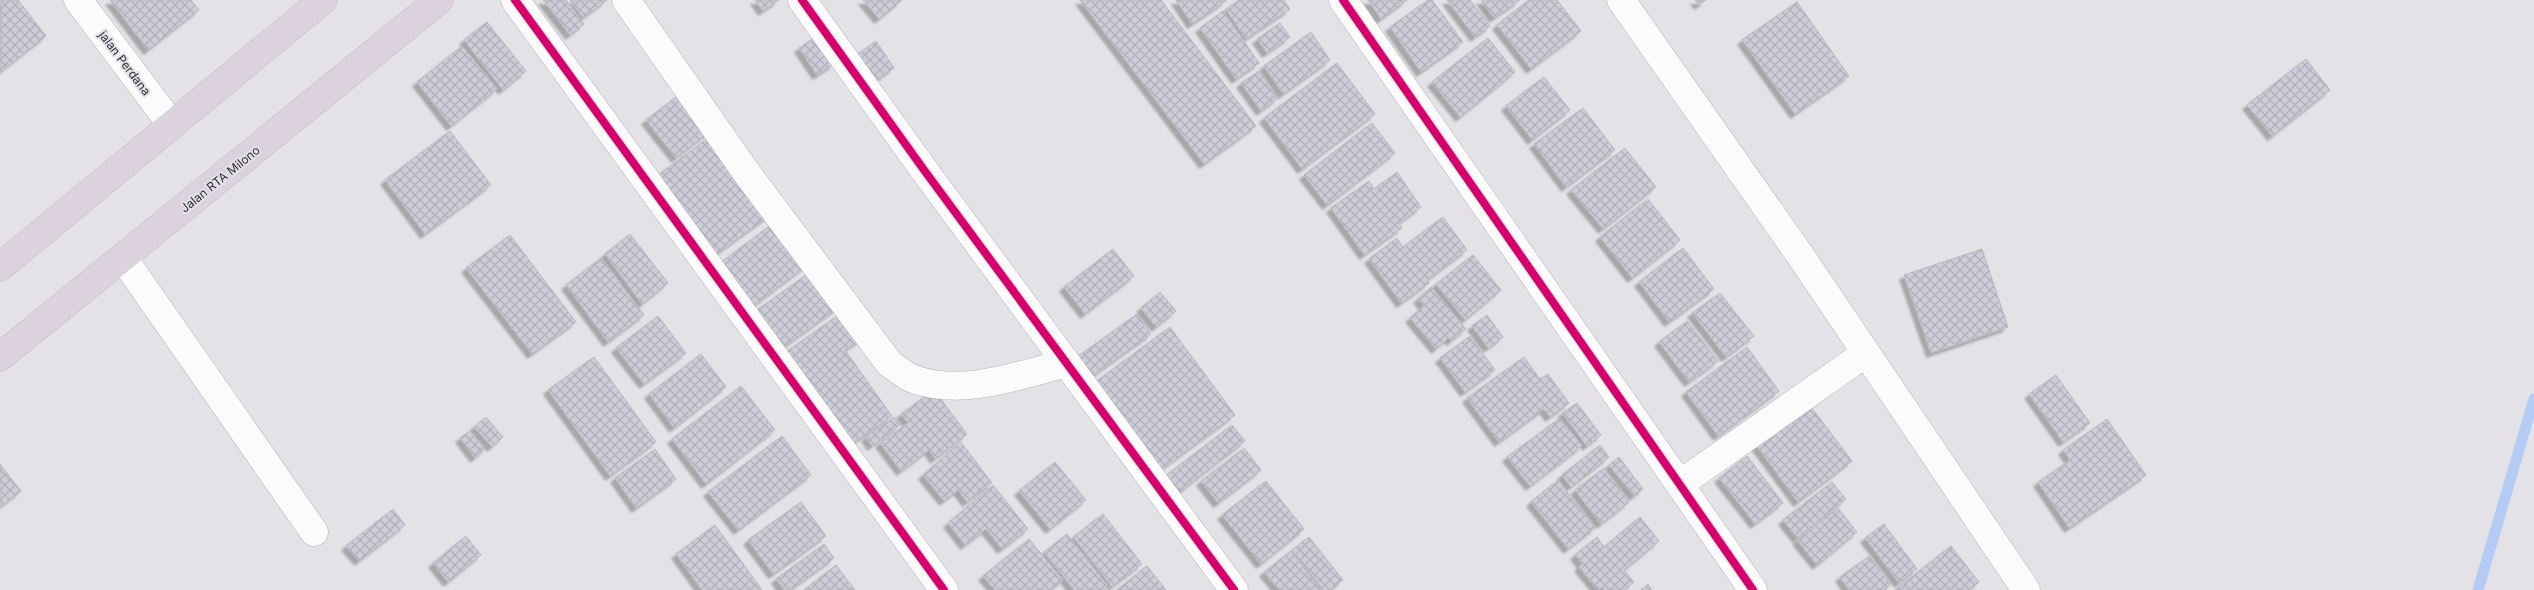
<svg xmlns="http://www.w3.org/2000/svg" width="2534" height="590" font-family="Inter,sans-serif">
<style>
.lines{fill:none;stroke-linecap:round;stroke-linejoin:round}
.stream{stroke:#b4cbf5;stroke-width:11}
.building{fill:url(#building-cross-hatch);stroke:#b9b8bc;filter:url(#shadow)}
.minor-casing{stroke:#b4b3b7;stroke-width:29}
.highway-casing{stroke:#c1c0c2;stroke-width:29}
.minor{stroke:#fbfbfb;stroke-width:28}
.highway{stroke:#dbd2de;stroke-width:28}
.cycleway-casing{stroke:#e3e1e8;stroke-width:11}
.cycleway{stroke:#d6006c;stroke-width:8}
.labels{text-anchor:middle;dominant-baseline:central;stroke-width:4;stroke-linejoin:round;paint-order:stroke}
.street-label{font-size:12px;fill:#313033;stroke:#e3e1e8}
</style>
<defs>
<pattern id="building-cross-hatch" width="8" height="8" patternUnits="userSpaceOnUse" patternTransform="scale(1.25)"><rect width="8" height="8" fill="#cdcdd9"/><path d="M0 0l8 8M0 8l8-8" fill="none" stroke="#b0b0bb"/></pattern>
<filter id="shadow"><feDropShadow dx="-4.5" dy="4.5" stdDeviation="1" flood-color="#0004"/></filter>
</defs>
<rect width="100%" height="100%" fill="#e4e2e7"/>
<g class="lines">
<polyline class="stream" points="2478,590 2534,399"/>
</g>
<g class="building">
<polygon points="1,0 18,0 46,36 0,72"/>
<polygon points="110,0 191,0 199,10 148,50"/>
<polygon points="543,0 566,0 584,24 570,35"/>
<polygon points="570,0 607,0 583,18"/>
<polygon points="755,0 779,0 763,11"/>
<polygon points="863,0 902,0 879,19"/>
<polygon points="1080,0 1161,0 1256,126 1204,164"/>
<polygon points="1176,0 1227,0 1192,24"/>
<polygon points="1239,0 1284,0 1290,9 1246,39 1226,9"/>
<polygon points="1368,0 1407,0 1381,19"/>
<polygon points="1428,0 1432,0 1463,42 1421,72 1390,27"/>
<polygon points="1447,0 1470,0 1490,26 1475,37"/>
<polygon points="1481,0 1520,0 1494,18"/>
<polygon points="1529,0 1557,0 1581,31 1531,69 1497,25"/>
<polygon points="1695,0 1706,0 1699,5"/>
<polygon points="1797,2 1849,76 1795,114 1742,40"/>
<polygon points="1223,11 1259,63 1236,79 1200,28"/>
<polygon points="487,22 526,71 503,90 464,40"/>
<polygon points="1280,23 1290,37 1267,53 1257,39"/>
<polygon points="1311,32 1330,60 1283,94 1264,66"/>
<polygon points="815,37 834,64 817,75 799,48"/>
<polygon points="1488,38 1515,72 1460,117 1432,82"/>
<polygon points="876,41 894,68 870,84 852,58"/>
<polygon points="462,46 497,89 451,126 417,82"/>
<polygon points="2306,59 2330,90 2272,136 2247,105"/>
<polygon points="1337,63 1375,114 1302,169 1264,118"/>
<polygon points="1259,71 1278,98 1261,111 1241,83"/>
<polygon points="1544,77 1570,110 1532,140 1506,106"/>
<polygon points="684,91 713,129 676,158 646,120"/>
<polygon points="1583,108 1615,150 1566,187 1534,144"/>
<polygon points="1372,123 1395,153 1327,205 1304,175"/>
<polygon points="450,131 491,185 425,234 385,180"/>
<polygon points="715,133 773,213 708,260 650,181"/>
<polygon points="1625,148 1656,187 1603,229 1571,190"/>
<polygon points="1397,172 1421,207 1399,223 1402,228 1364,255 1331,208 1369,181 1374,189"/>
<polygon points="1648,199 1680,240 1632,278 1600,237"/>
<polygon points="1443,217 1467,250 1427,280 1429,283 1401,303 1369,259 1397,238 1403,247"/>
<polygon points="779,219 811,262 752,307 720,263"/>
<polygon points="630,234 668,283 642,304 605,254"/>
<polygon points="510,235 576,322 532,354 466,268"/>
<polygon points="1683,248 1714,289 1669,322 1639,282"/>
<polygon points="1113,249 1134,276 1085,314 1064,287"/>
<polygon points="1982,249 2008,327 1931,353 1904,275"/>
<polygon points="1473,255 1501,290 1465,320 1436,284"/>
<polygon points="601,258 644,315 608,342 566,285"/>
<polygon points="816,268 843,304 777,352 750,315"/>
<polygon points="1431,287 1466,329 1451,341 1448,338 1436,349 1410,318 1424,306 1418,299"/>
<polygon points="1160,292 1176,311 1156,327 1141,308"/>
<polygon points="1720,293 1754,336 1726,357 1692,313"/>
<polygon points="847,309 866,336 845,350 892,416 849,446 783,354"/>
<polygon points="1137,314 1151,334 1091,377 1077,357"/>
<polygon points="1487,315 1503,337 1488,348 1472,326"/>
<polygon points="658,316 686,353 644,384 616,348"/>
<polygon points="1687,321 1718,361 1689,382 1659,342"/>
<polygon points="1170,327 1235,415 1155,474 1090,386"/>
<polygon points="1470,336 1495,370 1465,392 1440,358"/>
<polygon points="1747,347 1779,391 1718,436 1686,392"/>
<polygon points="701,354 726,387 674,428 649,394"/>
<polygon points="594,357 656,442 610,476 548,390"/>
<polygon points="1524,357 1540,379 1548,374 1569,403 1550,417 1544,409 1499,442 1467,398"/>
<polygon points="2056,375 2090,423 2063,442 2029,394"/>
<polygon points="741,386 775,430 706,484 672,439"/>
<polygon points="934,390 967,434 935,459 929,450 901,471 880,443 908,423 901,414"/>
<polygon points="1577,403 1601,435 1587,446 1562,413"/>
<polygon points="1809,404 1852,461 1798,502 1756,445"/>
<polygon points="486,417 503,437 492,447 474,427"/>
<polygon points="894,417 900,425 872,446 866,437"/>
<polygon points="1560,418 1582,446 1530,486 1507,457"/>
<polygon points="2107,419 2146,475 2069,528 2038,482 2070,460 2063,450"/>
<polygon points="1232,425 1245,441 1177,494 1164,477"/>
<polygon points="470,431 485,449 475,458 460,438"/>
<polygon points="782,436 811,475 738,530 708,492"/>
<polygon points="961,442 992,483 967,502 958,490 944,501 923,475"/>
<polygon points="1600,445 1609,457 1571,487 1562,475"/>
<polygon points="1244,448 1261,470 1218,503 1201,481"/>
<polygon points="655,449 676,479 636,508 615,478"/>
<polygon points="1747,456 1783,503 1755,524 1719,478"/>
<polygon points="1619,457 1643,489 1634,496 1609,465"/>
<polygon points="1055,462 1086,500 1050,529 1019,491"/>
<polygon points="0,464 21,491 0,507"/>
<polygon points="1604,468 1629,502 1601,524 1575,490"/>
<polygon points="1558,480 1595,528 1568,549 1531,502"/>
<polygon points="1266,481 1304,529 1261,564 1222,515"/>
<polygon points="1832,482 1846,499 1797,538 1783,520"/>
<polygon points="993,485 1028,529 1002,549 986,529 965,545 948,523"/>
<polygon points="801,502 826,536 773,574 748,540"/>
<polygon points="1838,508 1857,532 1817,565 1797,540"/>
<polygon points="393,509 405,525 359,561 346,546"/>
<polygon points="1103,514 1142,564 1112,587 1073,537"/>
<polygon points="1640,517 1659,541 1624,570 1634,582 1624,590 1604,590 1602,587 1598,590 1579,567 1582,564 1575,555 1597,537 1604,547"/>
<polygon points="1884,524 1917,569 1899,583 1865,538"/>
<polygon points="715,525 762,590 702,590 676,554"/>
<polygon points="1067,534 1111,590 1074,590 1044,552"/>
<polygon points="466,536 481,555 448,582 433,563"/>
<polygon points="1309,537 1343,580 1329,590 1323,590 1292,550"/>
<polygon points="1029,539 1063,580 1050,590 995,590 983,576"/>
<polygon points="824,544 834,558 790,590 784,590 776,579"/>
<polygon points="1951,546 1979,582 1969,590 1895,590"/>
<polygon points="1291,551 1321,590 1279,590 1264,572"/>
<polygon points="1869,556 1891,585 1884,590 1849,590 1840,577"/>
<polygon points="836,565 855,590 804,590"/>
<polygon points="1147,566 1166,590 1117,590"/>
<polygon points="1648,584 1652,590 1641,590"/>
</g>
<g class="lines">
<g class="minor-casing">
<g id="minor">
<polyline points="78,0 172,125"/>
<polyline points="515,0 944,590"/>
<path d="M626 0 746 172 889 363C897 369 906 377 916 380 965 396 1019 375 1067 363"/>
<polyline points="802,0 924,170 1234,590"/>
<polyline points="1343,0 1753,590"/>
<polyline points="1621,0 1800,255 2026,590"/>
<polyline points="123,258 314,532"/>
<polyline points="1680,484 1866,353"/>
</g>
</g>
<g class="highway-casing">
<g id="highway">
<polyline points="0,267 323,0"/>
<polyline points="0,357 439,0"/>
</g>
</g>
<use href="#minor" class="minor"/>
<use href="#highway" class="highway"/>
<g class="cycleway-casing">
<g id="cycleway">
<polyline points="515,0 944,590"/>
<polyline points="802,0 924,170 1234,590"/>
<polyline points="1343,0 1753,590"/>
</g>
</g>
<use href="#cycleway" class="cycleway"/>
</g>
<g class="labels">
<g class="street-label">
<text transform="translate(125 63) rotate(53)">jalan Perdana</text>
<text transform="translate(220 179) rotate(-39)">Jalan RTA Milono</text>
</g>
</g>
</svg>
